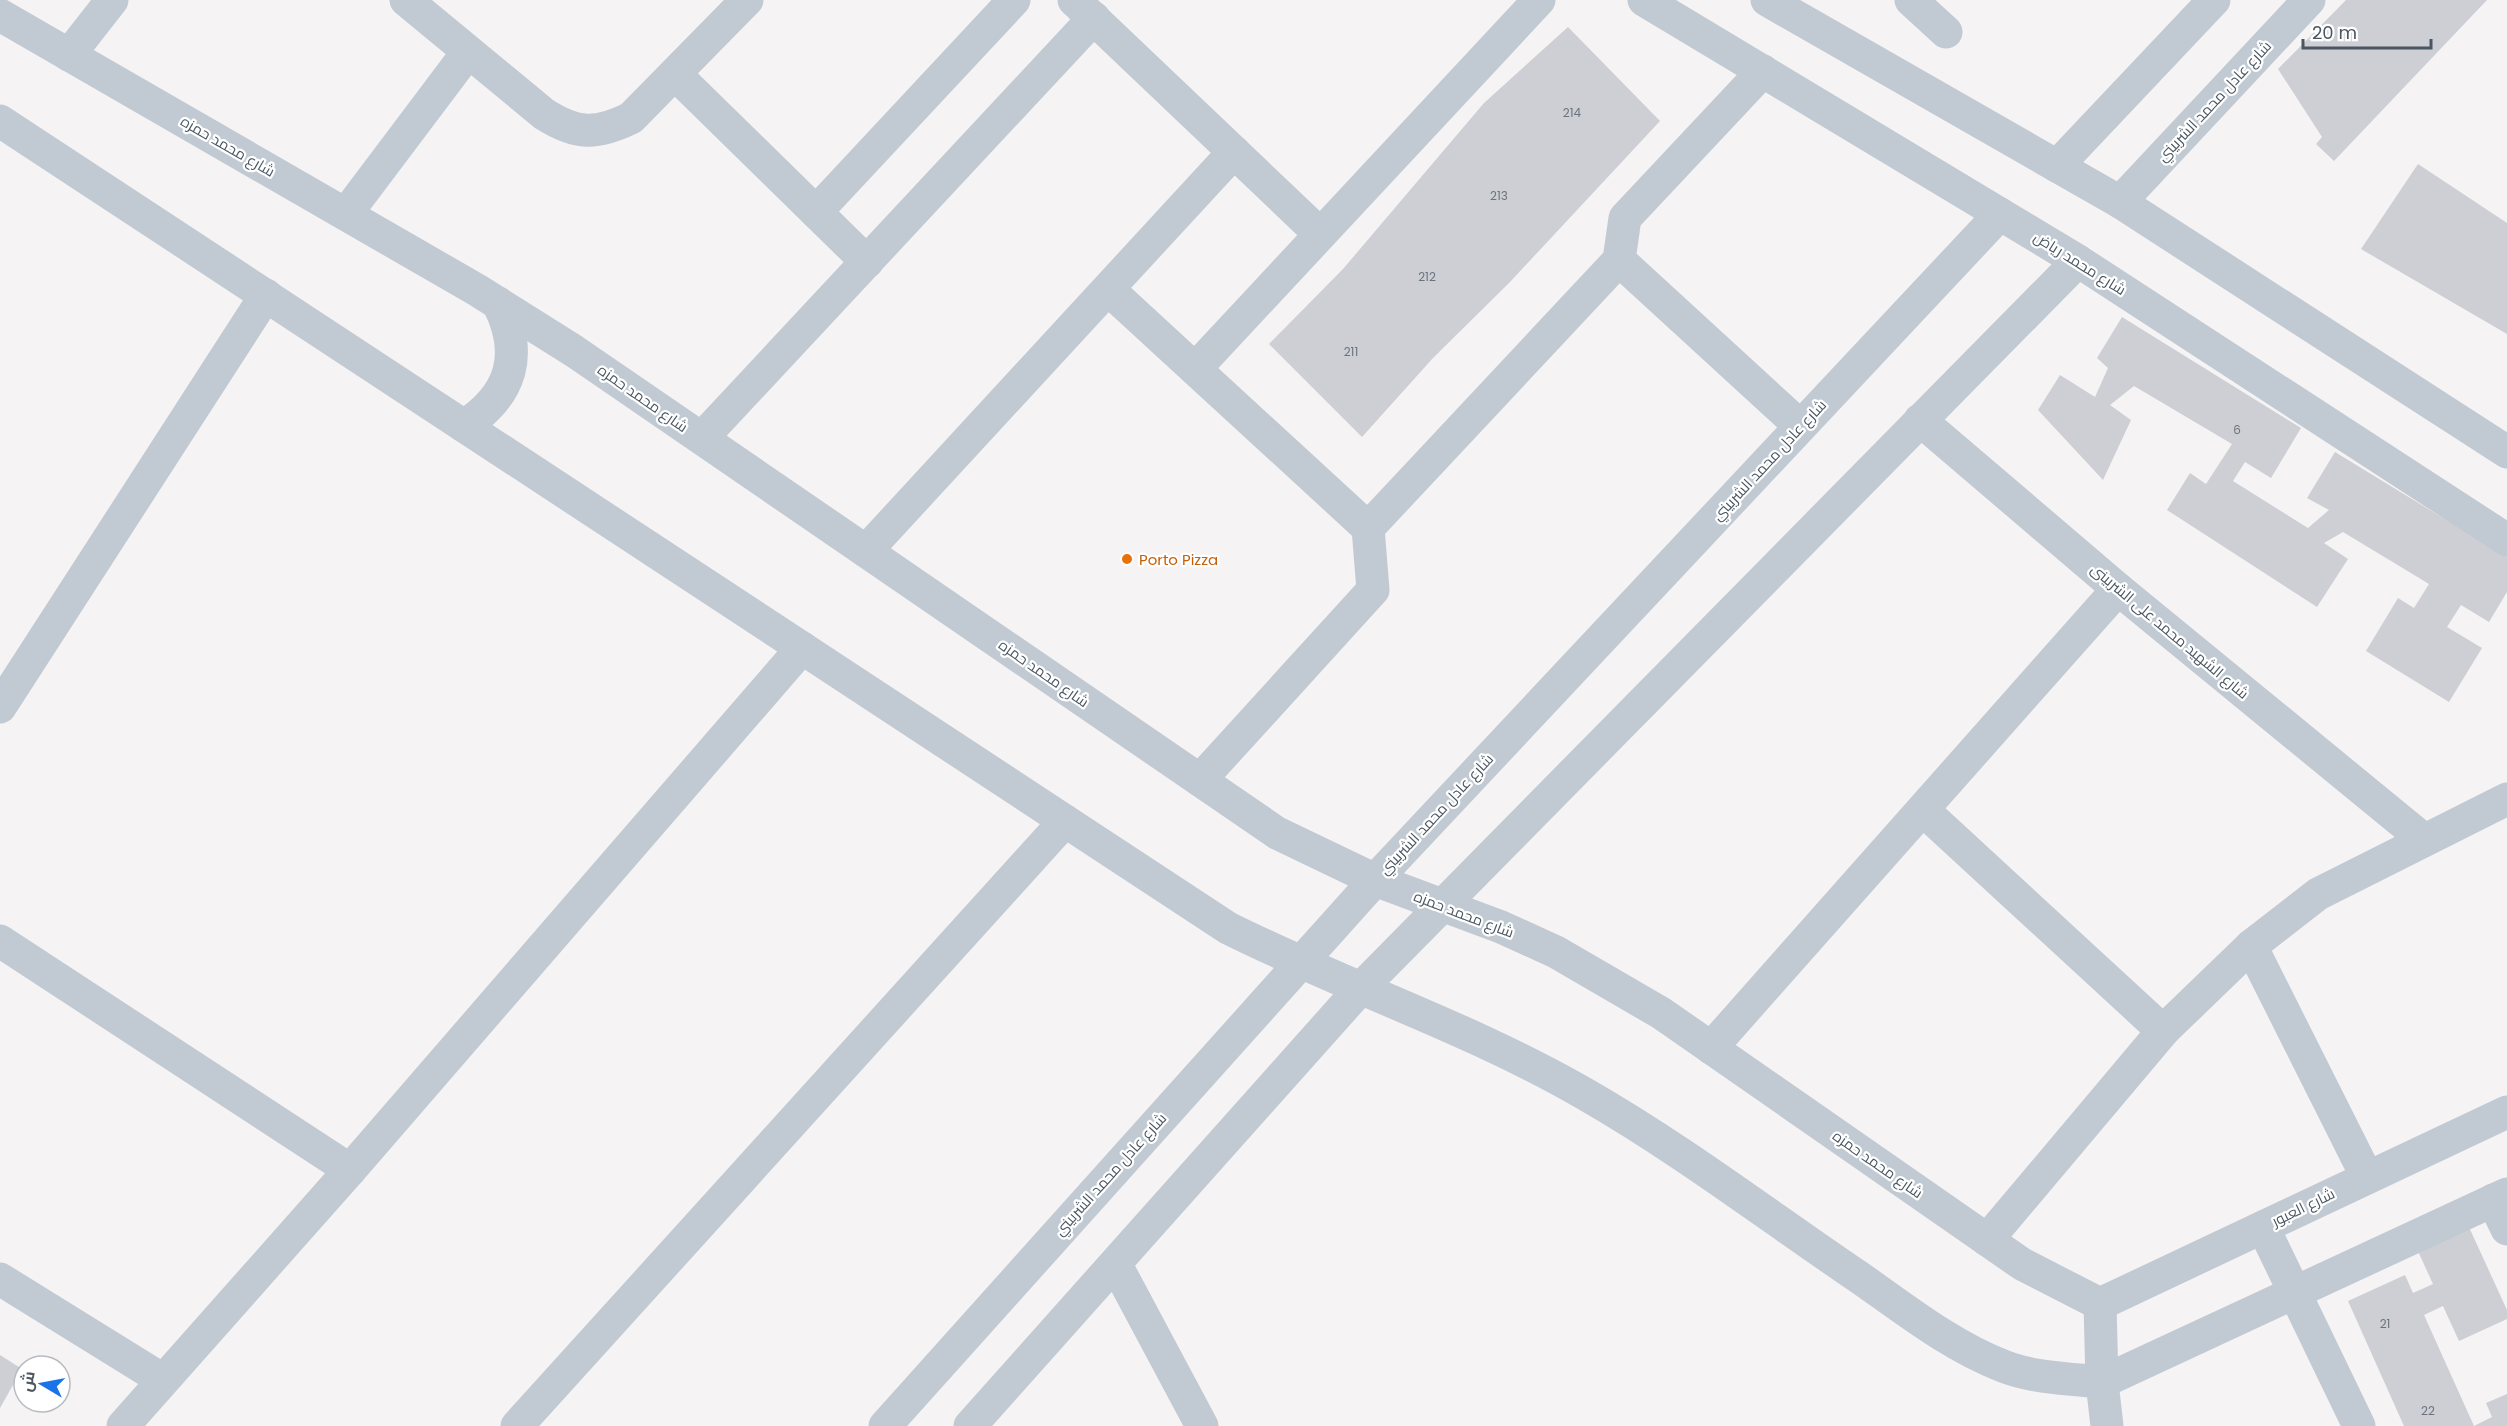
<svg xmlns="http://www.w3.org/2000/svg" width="2507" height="1426" font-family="Poppins,Cairo,sans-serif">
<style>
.building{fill:#cdcfd5}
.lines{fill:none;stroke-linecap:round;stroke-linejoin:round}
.minor{stroke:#c1cad2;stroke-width:33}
.food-dot{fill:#e8710a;stroke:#fff;stroke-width:2}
.labels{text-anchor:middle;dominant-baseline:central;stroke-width:4.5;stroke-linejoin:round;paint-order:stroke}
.number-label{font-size:12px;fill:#6b747e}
.street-label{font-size:15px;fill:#4a5661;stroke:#fff}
.food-label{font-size:15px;fill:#c56008;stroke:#fff;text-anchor:start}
</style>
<rect width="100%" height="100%" fill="#f5f3f3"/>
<g class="building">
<polygon points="2346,0 2487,0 2334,161 2316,144 2322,137 2278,69"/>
<polygon points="1568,27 1660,121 1510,282 1433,358 1362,437 1269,344 1343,269 1484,103"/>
<polygon points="2418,164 2507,223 2507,334 2361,249"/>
<polygon points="2122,317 2301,428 2271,478 2245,462 2233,481 2308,528 2329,510 2307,498 2335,452 2507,557 2507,592 2489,622 2461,605 2447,627 2482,648 2449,702 2366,651 2398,598 2414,608 2429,584 2343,532 2324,543 2348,559 2317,607 2167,510 2190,473 2206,484 2232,444 2134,386 2110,405 2131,420 2103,480 2038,410 2060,375 2095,397 2108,368 2097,358"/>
<polygon points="2468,1225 2507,1310 2507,1319 2459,1341 2443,1306 2424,1315 2474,1426 2492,1417 2486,1403 2507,1394 2507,1426 2404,1426 2348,1301 2405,1275 2413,1293 2433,1284 2417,1249"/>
<polygon points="0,1355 22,1369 0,1408"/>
</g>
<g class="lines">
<g class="minor">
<path d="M406 0 544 114C577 135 596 135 631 118L747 0"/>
<polyline points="1074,0 1320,234"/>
<polyline points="1644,0 2078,261 2507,540"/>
<polyline points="1767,0 2120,202 2507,452"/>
<polyline points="1911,0 1946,32"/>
<polyline points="0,15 477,290 574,351 1277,833 1375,880 1501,927 1556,952 1661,1013 2022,1264 2100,1304"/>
<polyline points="69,55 112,0"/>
<polyline points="675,74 867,262"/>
<path d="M0 121 1228 928C1346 987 1471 1028 1585 1094 1681 1149 1771 1218 1863 1280 1907 1311 1953 1347 2003 1366 2033 1378 2070 1379 2102 1382L2507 1194"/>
<polyline points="2057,166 2214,0"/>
<polyline points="2120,202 2309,0"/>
<polyline points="816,212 1014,0"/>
<polyline points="346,214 468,52"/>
<polyline points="1619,260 1800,426"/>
<polyline points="1109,290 1368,528 1373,590 1200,780"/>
<polyline points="1195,369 1539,0"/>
<polyline points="1920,420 2118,589 2423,839"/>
<path d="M464 426C512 395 524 354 498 303"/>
<polyline points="702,438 1094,18"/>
<polyline points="1368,528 1619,260 1625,218 1763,71"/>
<polyline points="866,551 1234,152"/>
<polyline points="0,707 266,295"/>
<polyline points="1923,810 2163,1031"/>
<polyline points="0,941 350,1170"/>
<polyline points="2251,946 2367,1177"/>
<polyline points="1711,1048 2118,589"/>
<polyline points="2493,1200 2507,1229"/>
<polyline points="2263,1227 2359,1426"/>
<polyline points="1987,1240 2163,1031 2251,946 2318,894 2507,799"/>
<polyline points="1116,1265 1202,1426"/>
<polyline points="0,1279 163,1380"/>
<polyline points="2100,1304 2507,1112"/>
<polyline points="2100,1304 2102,1382 2107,1426"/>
<polyline points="123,1426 350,1170 802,648"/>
<polyline points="517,1426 1065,821"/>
<polyline points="885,1426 1375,880 2000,214"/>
<polyline points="970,1426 1359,990 2078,261"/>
</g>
</g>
<circle class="food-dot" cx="1127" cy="559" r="6"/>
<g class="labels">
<g class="number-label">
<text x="1572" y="112">214</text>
<text x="1499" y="195">213</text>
<text x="1427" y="276">212</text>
<text x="1351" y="351">211</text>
<text x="2237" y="429">6</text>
<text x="2385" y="1323">21</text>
<text x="2428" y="1410">22</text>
</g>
<g class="street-label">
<text transform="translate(2214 101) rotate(-47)">شارع عادل محمد الشربيني</text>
<text transform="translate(228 146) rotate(30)">شارع محمد حمزه</text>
<text transform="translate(2080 263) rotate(32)">شارع محمد رياض</text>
<text transform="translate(643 398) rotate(35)">شارع محمد حمزه</text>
<text transform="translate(1769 460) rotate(-47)">شارع عادل محمد الشربيني</text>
<text transform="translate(2170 631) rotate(40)">شارع الشهيد محمد على الشربينى</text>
<text transform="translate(1044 673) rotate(35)">شارع محمد حمزه</text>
<text transform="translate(1436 814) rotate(-47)">شارع عادل محمد الشربيني</text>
<text transform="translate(1464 914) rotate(21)">شارع محمد حمزه</text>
<text transform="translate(1878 1164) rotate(35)">شارع محمد حمزه</text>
<text transform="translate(1110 1174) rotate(-48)">شارع عادل محمد الشربيني</text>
<text transform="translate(2303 1207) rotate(-26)">شارع العبور</text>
</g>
<g class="food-label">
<text x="1139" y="559">Porto Pizza</text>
</g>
</g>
<g transform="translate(42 1384) rotate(280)"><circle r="28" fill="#ffffff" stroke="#b7bbc0" stroke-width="1.5"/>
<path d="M0-4.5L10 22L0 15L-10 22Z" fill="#1a73e8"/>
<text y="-9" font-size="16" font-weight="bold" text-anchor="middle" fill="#4a5661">ش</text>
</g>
<path d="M2303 39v9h128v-9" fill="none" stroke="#4a5661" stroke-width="3"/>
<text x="2312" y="39" font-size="18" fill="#4a5661" stroke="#ffffff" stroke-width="4.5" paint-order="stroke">20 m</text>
</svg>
